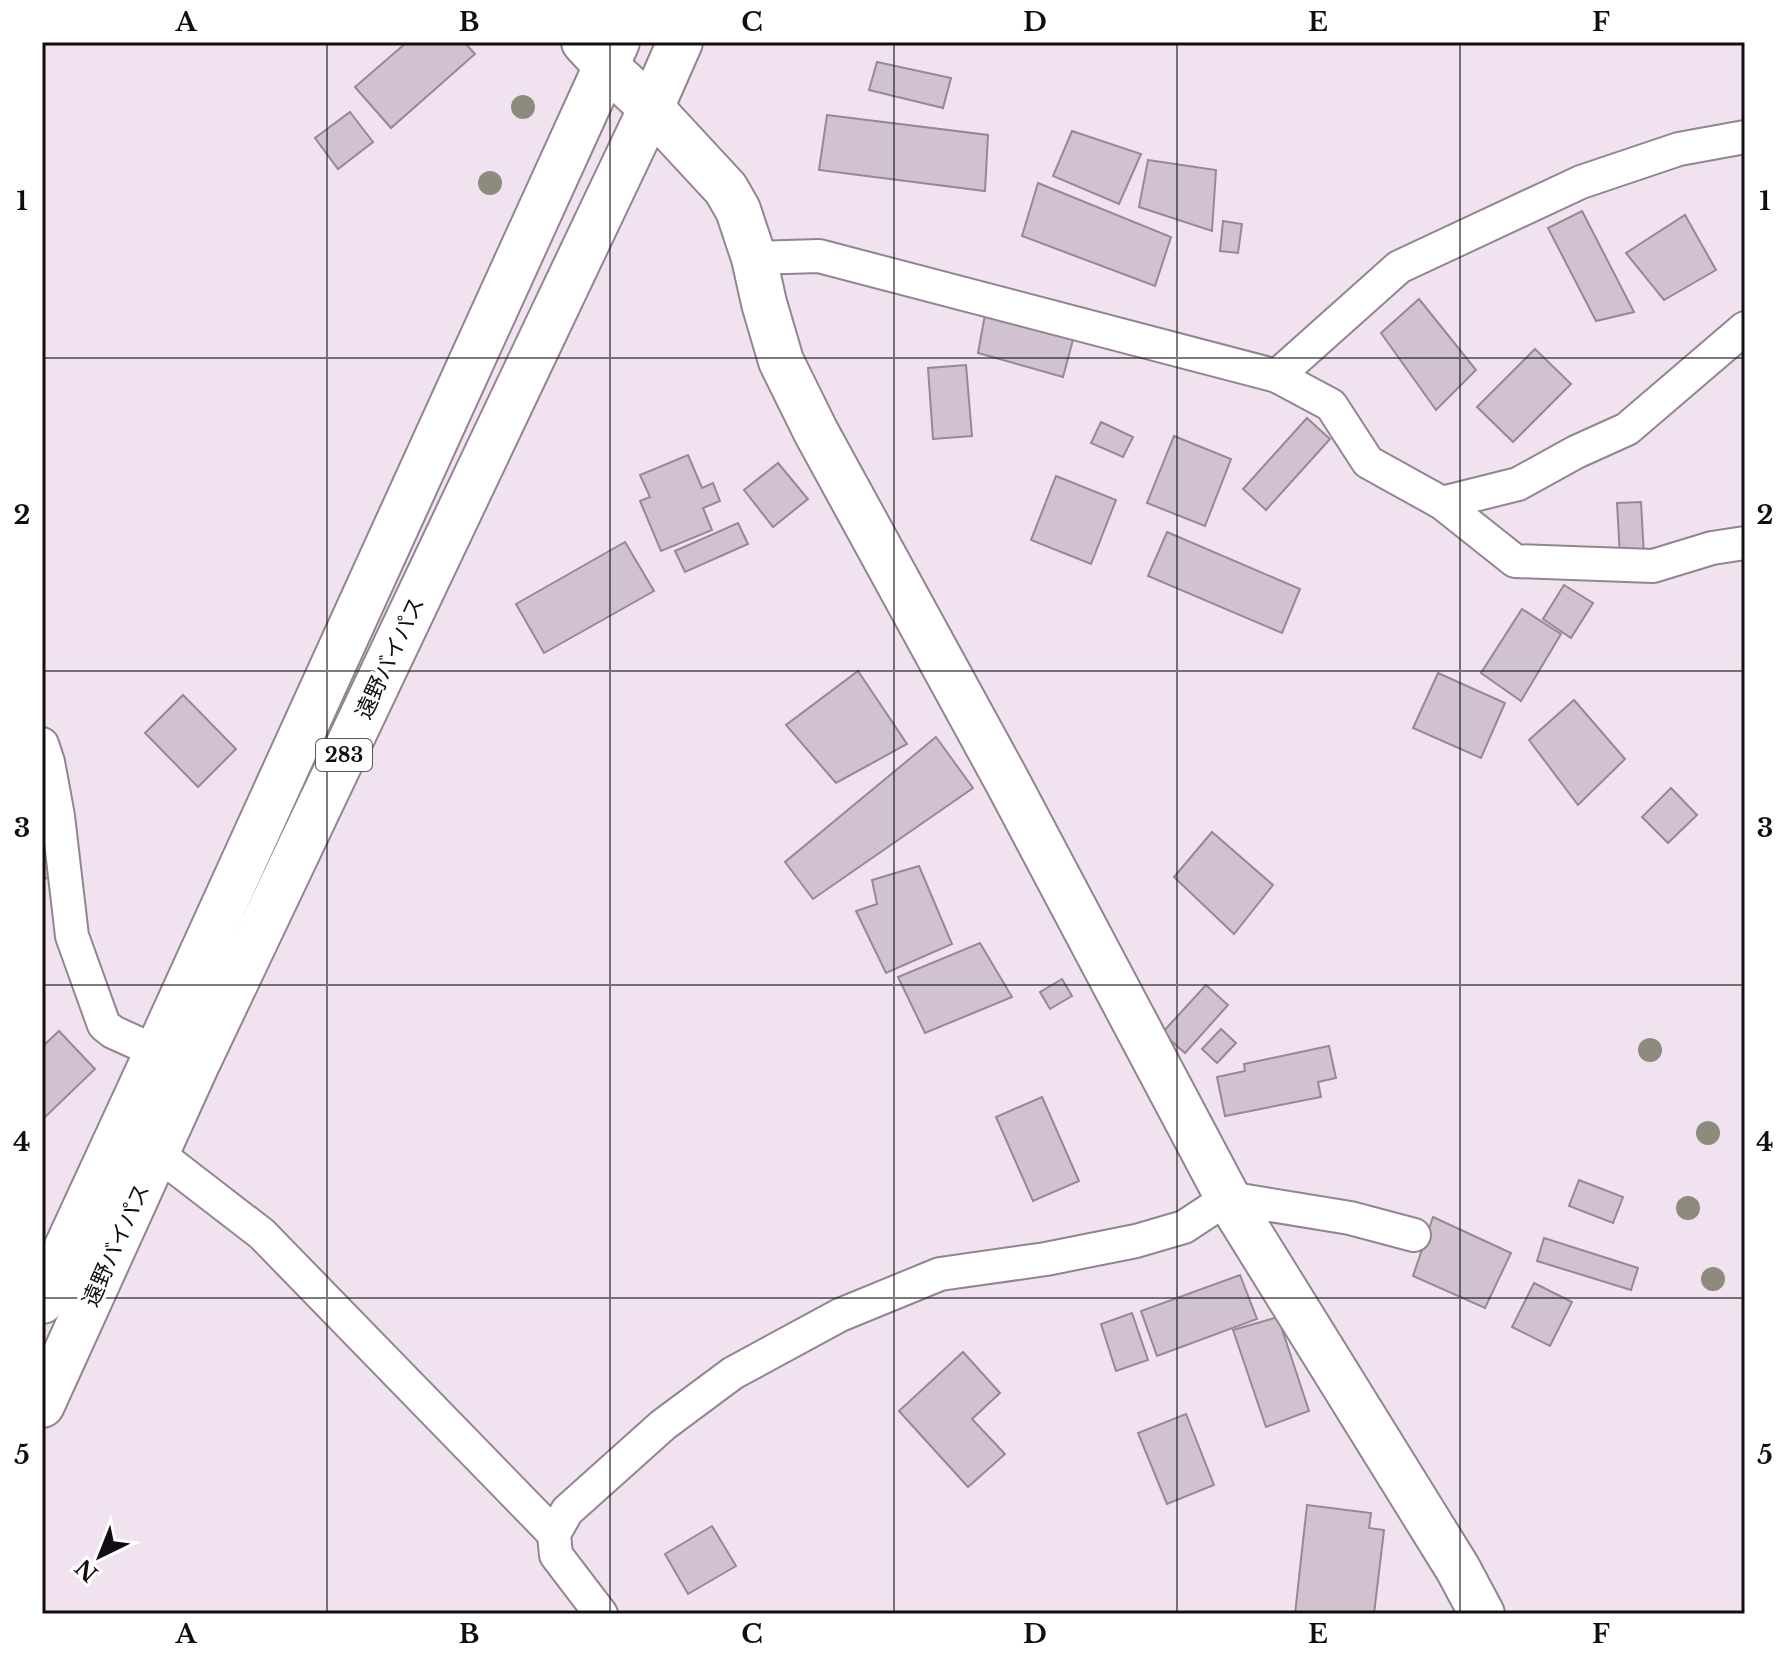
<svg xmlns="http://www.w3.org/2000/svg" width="1787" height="1656" font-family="'Libre Baskerville','Noto Sans JP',serif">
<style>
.building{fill:#d0c2cf;stroke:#968894;stroke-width:2}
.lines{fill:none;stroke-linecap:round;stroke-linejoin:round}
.street-casing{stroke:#928490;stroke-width:36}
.secondary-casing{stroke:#928490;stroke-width:48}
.primary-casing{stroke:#928490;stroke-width:48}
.highway-casing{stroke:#928490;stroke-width:48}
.street{stroke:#fff;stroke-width:32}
.secondary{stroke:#fff;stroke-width:44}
.primary{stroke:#fff;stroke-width:44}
.highway{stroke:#fff;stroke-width:44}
.tree{fill:#8c8b7c}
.grid{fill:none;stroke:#120d12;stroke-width:2;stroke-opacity:0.55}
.labels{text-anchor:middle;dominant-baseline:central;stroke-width:7;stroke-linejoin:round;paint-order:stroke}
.shield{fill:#fff;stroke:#595659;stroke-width:2}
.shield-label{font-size:20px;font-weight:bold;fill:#120d12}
.street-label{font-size:22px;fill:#120d12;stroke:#fff}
.neatline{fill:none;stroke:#120d12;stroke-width:3}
.grid-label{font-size:26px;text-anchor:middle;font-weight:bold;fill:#120d12}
</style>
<rect width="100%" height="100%" fill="#f1e2ef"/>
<g class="building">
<polygon points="407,42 464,42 475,54 391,128 355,87"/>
<polygon points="877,62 951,78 943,108 869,90"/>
<polygon points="350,112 373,142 338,169 315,138"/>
<polygon points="827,115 988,135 985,191 819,170"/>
<polygon points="1072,131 1141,154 1119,204 1053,176"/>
<polygon points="1148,160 1216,170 1212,231 1139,207"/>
<polygon points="1038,183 1171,237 1155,286 1022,236"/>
<polygon points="1582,211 1634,312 1596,321 1548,228"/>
<polygon points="1685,215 1716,270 1664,300 1626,253"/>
<polygon points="1223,221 1242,224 1238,253 1220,251"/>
<polygon points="1419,299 1476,370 1436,410 1381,333"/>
<polygon points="986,309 1074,336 1063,377 978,353"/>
<polygon points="1535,349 1571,384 1513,442 1477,407"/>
<polygon points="966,365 972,436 933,439 928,368"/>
<polygon points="1307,418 1330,439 1266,510 1243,489"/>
<polygon points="1101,422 1133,437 1123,457 1091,443"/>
<polygon points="1174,436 1231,459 1205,526 1147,503"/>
<polygon points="688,455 702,488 713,483 720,501 703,508 712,530 661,551 640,501 650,497 640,475"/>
<polygon points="778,463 808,499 773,527 744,490"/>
<polygon points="1056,476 1116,500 1091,564 1031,540"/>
<polygon points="1641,502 1644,556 1620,557 1617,503"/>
<polygon points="738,523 748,544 685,572 675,551"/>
<polygon points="1167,532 1300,589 1282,633 1148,576"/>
<polygon points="625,542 654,591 544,653 516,604"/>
<polygon points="1564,585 1593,603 1571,638 1543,619"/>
<polygon points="1522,609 1561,634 1521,701 1481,673"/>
<polygon points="858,671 907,744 836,783 786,725"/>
<polygon points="1438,673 1505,703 1481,758 1413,728"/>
<polygon points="183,695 236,749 198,787 145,733"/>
<polygon points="1574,700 1625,759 1578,805 1529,740"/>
<polygon points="936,737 973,788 813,899 785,862"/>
<polygon points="1671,788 1697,815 1668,843 1642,817"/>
<polygon points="1212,832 1273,885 1234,934 1174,877"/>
<polygon points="44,841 61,868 45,879 42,874 42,843"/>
<polygon points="919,866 952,944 886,973 856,911 877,904 872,880"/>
<polygon points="980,943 1012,997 925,1033 898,977"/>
<polygon points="1062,979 1072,996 1050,1009 1040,992"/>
<polygon points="1206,985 1228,1005 1185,1053 1162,1033"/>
<polygon points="1221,1029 1236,1043 1217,1063 1202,1049"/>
<polygon points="59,1031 95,1069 42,1120 42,1047"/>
<polygon points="1329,1046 1336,1078 1318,1082 1321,1097 1225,1116 1217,1077 1245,1071 1244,1064"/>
<polygon points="1042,1097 1079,1181 1033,1201 996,1117"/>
<polygon points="1579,1180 1623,1197 1613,1223 1569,1206"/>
<polygon points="1433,1217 1511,1253 1485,1308 1413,1276"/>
<polygon points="1544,1238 1638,1268 1631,1290 1537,1261"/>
<polygon points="1240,1275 1257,1319 1157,1356 1141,1311"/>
<polygon points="1534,1283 1572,1302 1550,1346 1512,1327"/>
<polygon points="1132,1313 1148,1360 1116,1371 1101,1324"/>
<polygon points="1278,1317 1309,1411 1266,1427 1233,1330"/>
<polygon points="963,1352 1000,1393 972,1419 1005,1454 968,1487 899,1411"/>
<polygon points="1186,1414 1214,1485 1167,1504 1138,1433"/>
<polygon points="1307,1505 1371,1513 1369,1528 1384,1530 1374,1614 1295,1614"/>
<polygon points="712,1526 736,1566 688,1594 665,1554"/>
</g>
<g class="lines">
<g class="street-casing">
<g id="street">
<polyline points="754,258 819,256 1277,376 1331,405 1368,462 1442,503 1515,561 1653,566 1712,548 1745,543"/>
<polyline points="1277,376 1399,267 1581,182 1679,149 1745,137"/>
<polyline points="1442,503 1518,484 1576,452 1627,429 1745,328"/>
<polyline points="42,744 48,762 58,816 72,936 104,1025 113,1032 157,1052"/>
<polyline points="157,1153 262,1234 554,1534"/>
<polyline points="601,1614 556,1555 554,1534 567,1511 663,1425 733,1373 840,1315 940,1274 1046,1259 1136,1241 1184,1227 1228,1198 1350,1218 1414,1235"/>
</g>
</g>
<g class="secondary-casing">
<polyline id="secondary" points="651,108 726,189 738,210 754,258 764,303 781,361 816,432 1007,781 1228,1198 1458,1569 1482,1614"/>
</g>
<g class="primary-casing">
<polyline id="primary" points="584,42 606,66 651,108"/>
</g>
<g class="highway-casing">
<g id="highway">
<polyline points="42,1301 157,1052 617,42"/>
<polyline points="42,1405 196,1066 651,108 680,42"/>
</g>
</g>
<use href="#street" class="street"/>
<use href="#secondary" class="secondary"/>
<use href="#primary" class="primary"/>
<use href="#highway" class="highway"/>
</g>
<g class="tree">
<circle cx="523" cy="107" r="12"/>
<circle cx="490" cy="183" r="12"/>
<circle cx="1650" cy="1050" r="12"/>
<circle cx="1708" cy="1133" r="12"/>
<circle cx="1688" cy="1208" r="12"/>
<circle cx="1713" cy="1279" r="12"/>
</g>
<path class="grid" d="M327 42V1614M610 42V1614M894 42V1614M1177 42V1614M1460 42V1614M42 358H1745M42 671H1745M42 985H1745M42 1298H1745"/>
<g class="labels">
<rect class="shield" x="316" y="739" width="56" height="32" rx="6"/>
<g class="shield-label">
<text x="344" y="755">283</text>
</g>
<g class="street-label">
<text transform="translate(390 658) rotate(-65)">遠野バイパス</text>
<text transform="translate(116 1245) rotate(-66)">遠野バイパス</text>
</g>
</g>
<rect width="1787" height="1656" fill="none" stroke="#ffffff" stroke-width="88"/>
<g transform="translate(100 1556) rotate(223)" stroke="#ffffff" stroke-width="6" paint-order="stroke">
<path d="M0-6L14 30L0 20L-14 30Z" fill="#120d12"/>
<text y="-12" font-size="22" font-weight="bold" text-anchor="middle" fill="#120d12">N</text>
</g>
<rect x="44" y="44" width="1699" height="1568" class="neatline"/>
<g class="grid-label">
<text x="186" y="31">A</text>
<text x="469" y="31">B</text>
<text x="752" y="31">C</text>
<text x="1035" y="31">D</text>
<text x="1318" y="31">E</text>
<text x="1601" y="31">F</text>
<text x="22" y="210">1</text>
<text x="1765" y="210">1</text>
<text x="22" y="524">2</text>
<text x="1765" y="524">2</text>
<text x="22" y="837">3</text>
<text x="1765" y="837">3</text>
<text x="22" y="1151">4</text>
<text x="1765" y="1151">4</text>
<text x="22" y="1464">5</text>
<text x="1765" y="1464">5</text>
<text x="186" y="1643">A</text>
<text x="469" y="1643">B</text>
<text x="752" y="1643">C</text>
<text x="1035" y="1643">D</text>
<text x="1318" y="1643">E</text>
<text x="1601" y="1643">F</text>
</g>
</svg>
